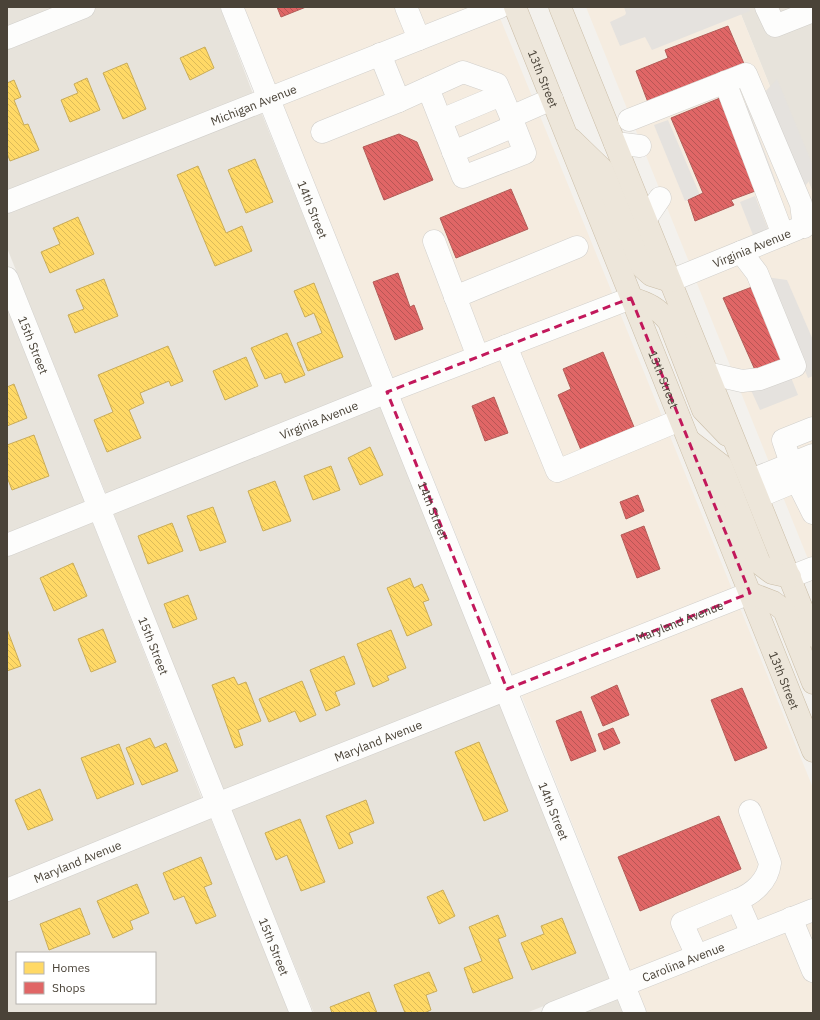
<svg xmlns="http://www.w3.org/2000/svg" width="820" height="1020" font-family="'IBM Plex Sans',sans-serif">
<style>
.residential{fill:#e7e3db;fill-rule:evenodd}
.commercial{fill:#f5ece0}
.parking{fill:#e5e2de}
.homes{fill:url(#homes-back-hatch);stroke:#c9ac58}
.shops{fill:url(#shops-back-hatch);stroke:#b35c58}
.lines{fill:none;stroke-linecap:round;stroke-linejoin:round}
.minor-casing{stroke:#d1cfcb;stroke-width:23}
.highway-casing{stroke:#cbbea8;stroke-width:23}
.minor{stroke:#fdfdfc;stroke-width:22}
.highway{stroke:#ede6da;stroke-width:22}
.marked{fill:none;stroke:#c2185b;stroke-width:3;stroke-dasharray:8 5;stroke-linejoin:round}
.labels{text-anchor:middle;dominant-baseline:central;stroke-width:4;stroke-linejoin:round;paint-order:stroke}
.street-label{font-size:12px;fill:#4a4338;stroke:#fff}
</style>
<defs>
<pattern id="homes-back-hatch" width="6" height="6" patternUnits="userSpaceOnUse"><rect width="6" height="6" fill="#ffd966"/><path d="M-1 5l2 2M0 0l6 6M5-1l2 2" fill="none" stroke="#dcbb59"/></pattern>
<pattern id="shops-back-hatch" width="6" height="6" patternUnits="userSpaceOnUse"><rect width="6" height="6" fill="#e06666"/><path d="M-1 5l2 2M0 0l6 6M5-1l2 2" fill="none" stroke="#b85655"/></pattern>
</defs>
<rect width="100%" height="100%" fill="#f3f1ed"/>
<g class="residential">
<polygon points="7,7 220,7 253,94 7,191"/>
<polygon points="738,7 813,7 813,193"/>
<polygon points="261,112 373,387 106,494 7,248 7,213"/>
<polygon points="7,309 85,502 7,534"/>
<polygon points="380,406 493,684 223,790 113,512"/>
<polygon points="92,521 202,799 7,880 7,556"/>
<polygon points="500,702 610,980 526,1013 314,1013 231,809"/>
<path d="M210 817 289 1013H7V901ZM17 953H155V1003H17Z"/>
<polygon points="617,998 623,1013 580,1013"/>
</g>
<g class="commercial">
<polygon points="244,7 472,7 274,85"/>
<polygon points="586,7 738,7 813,193 813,212 689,262"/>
<polygon points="500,18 613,295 394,379 282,104"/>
<polygon points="813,234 813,557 808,559 696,281"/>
<polygon points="620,313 732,589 513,676 401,398"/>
<polygon points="740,608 813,788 813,899 631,972 521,694"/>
<polygon points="813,920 813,1013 647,1013 638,990"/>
</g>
<g class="parking">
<polygon points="624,7 748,7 750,11 652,50 645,37 620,46 610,22 625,15 626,13"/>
<polygon points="777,79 813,166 813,176 802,190 763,94"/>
<polygon points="747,105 776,182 769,185 740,108"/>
<polygon points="668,120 700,195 685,201 654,125"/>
<polygon points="755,196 768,229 753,235 740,202"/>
<polygon points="766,277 787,280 813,340 813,376 808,378"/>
<polygon points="790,375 798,395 760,410 750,388"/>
</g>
<g class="homes">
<polygon points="205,47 214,68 190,80 180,58"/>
<polygon points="127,63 146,109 123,119 103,73"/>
<polygon points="87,78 100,110 70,122 61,100 78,93 74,84"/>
<polygon points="14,80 21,97 14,100 24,125 28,124 39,150 10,161 7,153 7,83"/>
<polygon points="255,159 273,202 246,213 228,170"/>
<polygon points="198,166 226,233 242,226 252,251 215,266 177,175"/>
<polygon points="78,217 94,254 50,273 41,252 60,244 53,228"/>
<polygon points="104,279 118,316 75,333 68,315 84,309 76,290"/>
<polygon points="314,283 343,357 308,371 297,343 322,333 314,313 305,317 294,291"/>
<polygon points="287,333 305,375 285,383 281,373 265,379 251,348"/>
<polygon points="168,346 183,381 171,386 169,381 140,393 144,403 129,410 141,438 107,452 94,420 113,412 98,375"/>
<polygon points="246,357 258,386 225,400 213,371"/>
<polygon points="14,384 27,418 7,426 7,387"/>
<polygon points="34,435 49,476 12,490 7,477 7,445"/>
<polygon points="370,447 383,475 360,485 348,458"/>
<polygon points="331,466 340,490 313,500 304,476"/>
<polygon points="275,481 291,521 263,531 248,491"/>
<polygon points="213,507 226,542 200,551 187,516"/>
<polygon points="172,523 183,551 148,564 138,536"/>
<polygon points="73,563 87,596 54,611 40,578"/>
<polygon points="410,578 414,588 422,584 429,600 423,602 432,625 407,636 387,588"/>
<polygon points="188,595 197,619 173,628 164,604"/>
<polygon points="7,629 21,666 7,671"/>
<polygon points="103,629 116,662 91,672 78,639"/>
<polygon points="391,630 406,668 387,676 389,680 373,687 357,644"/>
<polygon points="344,656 355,684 335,692 340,705 326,711 310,670"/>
<polygon points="234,677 238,685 246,682 261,721 238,730 243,745 235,748 212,685"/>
<polygon points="302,681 316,715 300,722 295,711 269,722 259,699"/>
<polygon points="150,738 155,748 166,743 178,771 142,785 126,748"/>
<polygon points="479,742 508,811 484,821 455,752"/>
<polygon points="119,744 134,784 97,799 81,758"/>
<polygon points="40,789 53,820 28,830 15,800"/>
<polygon points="366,800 374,823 349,833 353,843 339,849 326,816"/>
<polygon points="300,819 325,882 301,891 287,855 276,860 265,833"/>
<polygon points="201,857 212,884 204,887 216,916 196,924 184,896 174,900 163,873"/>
<polygon points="137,884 149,913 130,921 133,929 113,938 97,901"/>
<polygon points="443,890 455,916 439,924 427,897"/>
<polygon points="80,908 90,934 49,950 40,924"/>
<polygon points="498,915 506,936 498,939 513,978 473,993 464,968 482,961 469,927"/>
<polygon points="562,918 576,953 532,970 521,943 544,934 541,926"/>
<polygon points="429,972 437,991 426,995 431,1010 424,1013 405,1013 394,985"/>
<polygon points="369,992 377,1013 332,1013 330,1007"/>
</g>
<g class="shops">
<polygon points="277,7 306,7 281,17"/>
<polygon points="728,26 745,66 649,105 636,71 668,58 665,50"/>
<polygon points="720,98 758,190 731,200 734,205 695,221 688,200 703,193 671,118"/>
<polygon points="399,134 417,142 433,180 384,200 363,147"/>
<polygon points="511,189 528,229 456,258 440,218"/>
<polygon points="398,273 410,307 414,305 423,329 395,340 373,282"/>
<polygon points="752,287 782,360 755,370 723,298"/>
<polygon points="603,352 634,427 581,450 558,395 571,389 563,369"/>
<polygon points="494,397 508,433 485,441 472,406"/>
<polygon points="638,495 644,511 626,519 620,502"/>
<polygon points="644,526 660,569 637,578 621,535"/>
<polygon points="617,685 629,715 603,726 591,697"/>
<polygon points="742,688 767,748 735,761 711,700"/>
<polygon points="581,711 596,751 571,761 556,721"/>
<polygon points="613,728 620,743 604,750 598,734"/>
<polygon points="719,816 741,869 640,911 618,857"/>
</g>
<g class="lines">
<g class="minor-casing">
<g id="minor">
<path id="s1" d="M232 7 635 1013"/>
<polyline points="406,7 419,39"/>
<polyline points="766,7 775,26 813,11"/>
<polyline points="7,38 84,7"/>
<polyline points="725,82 783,235"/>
<polyline points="428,88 463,177 525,153 511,117"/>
<polyline points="399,101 463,72 497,84 511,117 552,99"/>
<polyline points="441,120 501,95"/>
<polyline points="629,120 746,74 801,204 804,227"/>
<polyline points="322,132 399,101 380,54"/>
<polyline points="615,143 640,146"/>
<polyline points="453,152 514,126"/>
<path id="s2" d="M7 202 500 7"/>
<polyline points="645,220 660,198"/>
<polyline points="434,241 478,357"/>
<path id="s3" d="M7 278 301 1013"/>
<path id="s4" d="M670 281 797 229"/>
<polyline points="455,297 577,247"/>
<polyline points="506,346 557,471 680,420"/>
<polyline points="707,373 742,381 760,379 795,366 757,273 741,252"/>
<polyline points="813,428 783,440 797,481 813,513"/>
<polyline points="751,480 813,455"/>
<polyline points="758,497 813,474"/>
<path id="s5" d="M7 545 387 392 631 298"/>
<polyline points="790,577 813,568"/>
<path id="s6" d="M7 890 217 804 750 593"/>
<path d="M737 900C753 894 768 881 770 863L750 811"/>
<polyline points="791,918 813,971"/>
<polyline points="697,956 682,923 737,900 752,934"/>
<path id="s7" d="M553 1013 813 910"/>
</g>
</g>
<g class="highway-casing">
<g id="highway">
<path id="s8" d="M515 7 813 751"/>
<polyline points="560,7 813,636"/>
<polyline points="571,139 602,169 642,267 651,275 670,281"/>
<path d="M631 298C648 303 658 308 669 322L703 410 727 435"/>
<polyline points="691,442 721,465 760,564 772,573 790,577"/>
<polyline points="750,593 773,602 784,610 813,683"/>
</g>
</g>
<use href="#minor" class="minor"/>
<use href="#highway" class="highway"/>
</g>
<path class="marked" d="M631 298 750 593 507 689 387 392Z"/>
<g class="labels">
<g class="street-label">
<text stroke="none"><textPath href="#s8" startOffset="77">13th Street</textPath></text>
<text stroke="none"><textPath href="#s2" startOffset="265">Michigan Avenue</textPath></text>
<text stroke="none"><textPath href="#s1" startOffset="218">14th Street</textPath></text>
<text stroke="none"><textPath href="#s4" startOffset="88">Virginia Avenue</textPath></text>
<text stroke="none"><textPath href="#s3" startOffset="72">15th Street</textPath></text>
<text stroke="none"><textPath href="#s8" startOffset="401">13th Street</textPath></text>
<text stroke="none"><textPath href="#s5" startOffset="336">Virginia Avenue</textPath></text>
<text stroke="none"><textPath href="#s1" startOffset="542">14th Street</textPath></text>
<text stroke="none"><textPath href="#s6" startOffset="724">Maryland Avenue</textPath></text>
<text stroke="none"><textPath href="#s3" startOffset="396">15th Street</textPath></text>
<text stroke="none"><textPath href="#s8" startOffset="725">13th Street</textPath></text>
<text stroke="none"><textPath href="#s6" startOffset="400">Maryland Avenue</textPath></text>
<text stroke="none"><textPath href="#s1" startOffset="866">14th Street</textPath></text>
<text stroke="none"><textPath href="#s6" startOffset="76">Maryland Avenue</textPath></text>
<text stroke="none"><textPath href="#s3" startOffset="720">15th Street</textPath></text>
<text stroke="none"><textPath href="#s7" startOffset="140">Carolina Avenue</textPath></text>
</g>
</g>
<rect width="820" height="1020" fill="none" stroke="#4a4338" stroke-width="16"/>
<rect x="16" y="952" width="140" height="52" fill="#ffffff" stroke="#b7b4af"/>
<rect x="24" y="962" width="20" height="12" fill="#ffd966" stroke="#b7b4af"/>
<text x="52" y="972" font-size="12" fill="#4a4338">Homes</text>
<rect x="24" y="982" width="20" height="12" fill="#e06666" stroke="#b7b4af"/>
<text x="52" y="992" font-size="12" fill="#4a4338">Shops</text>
</svg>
